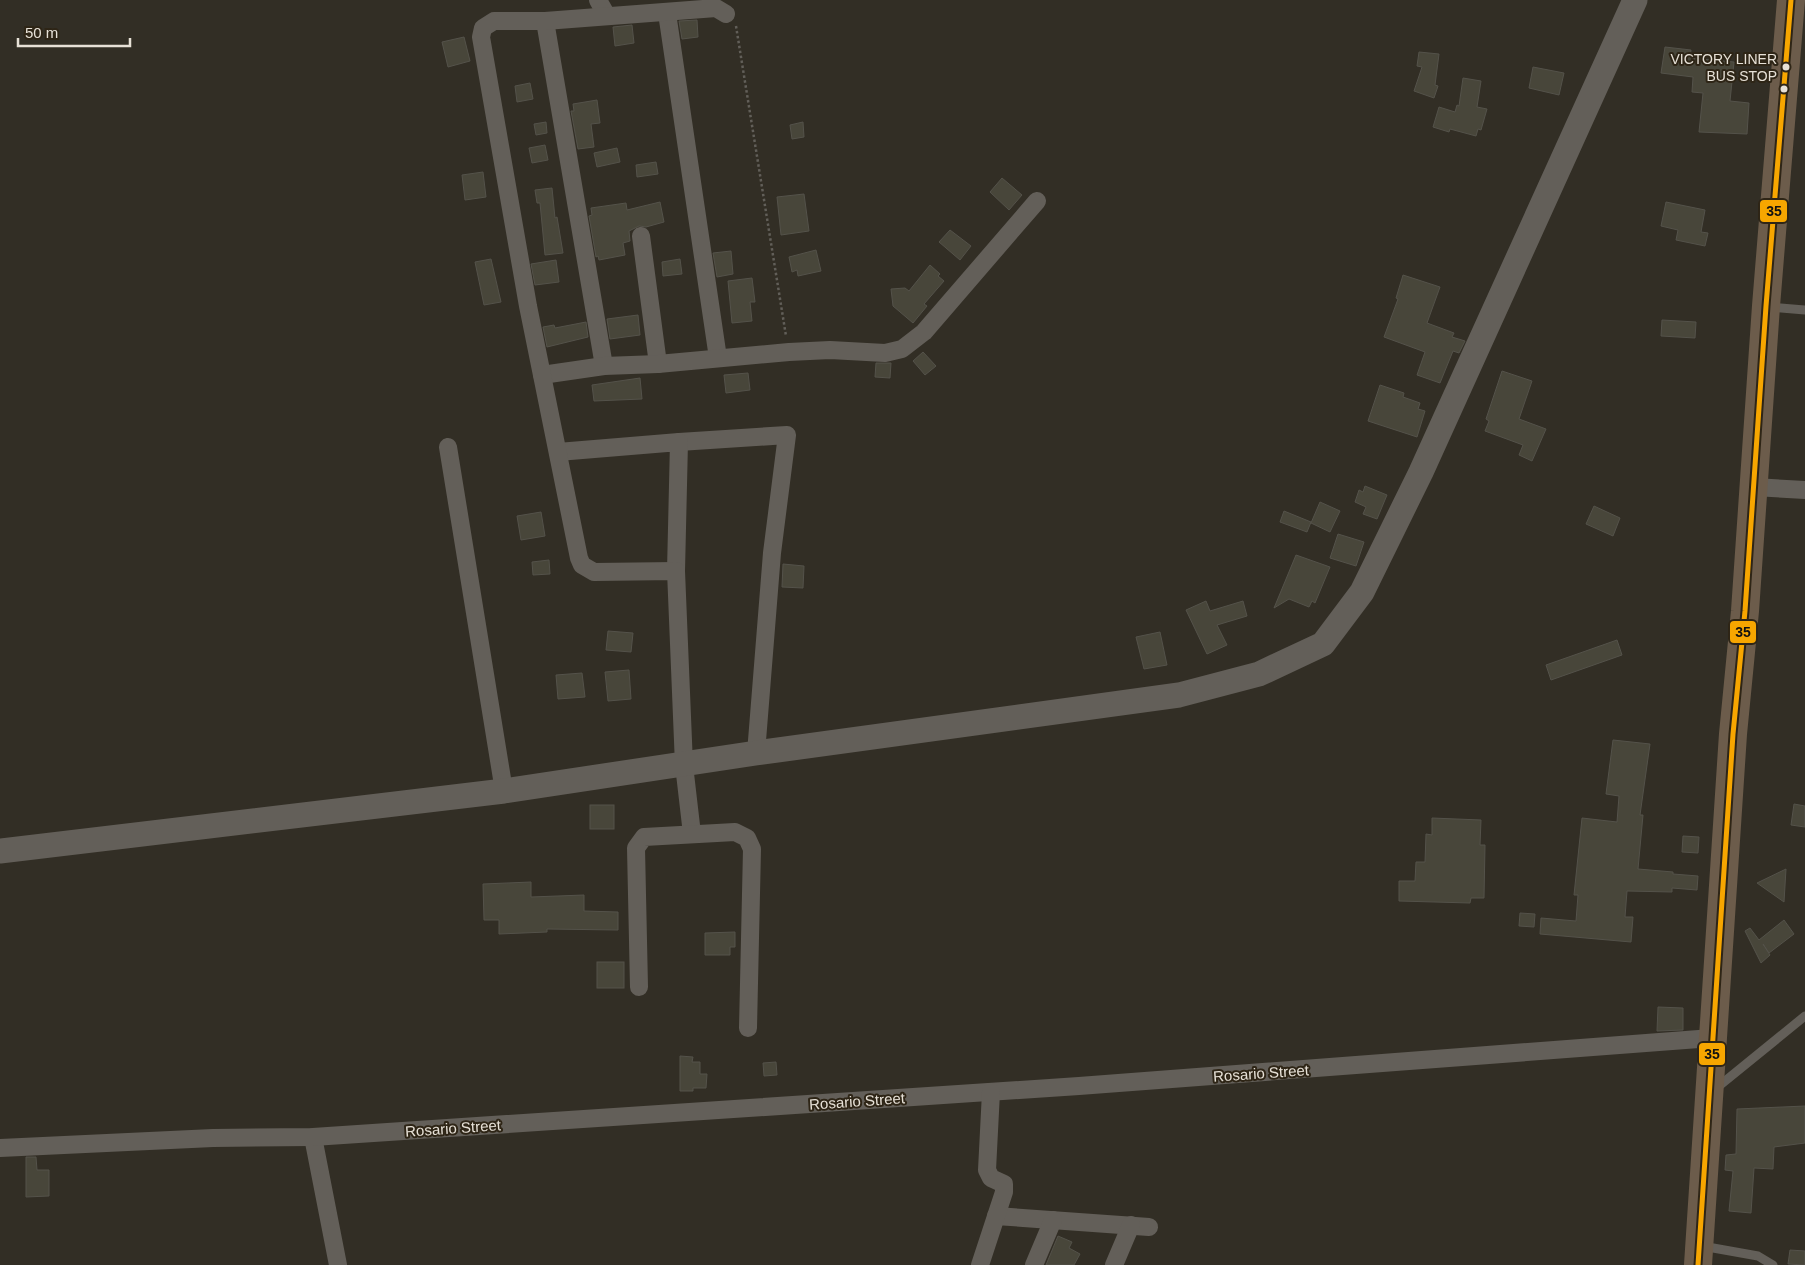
<svg xmlns="http://www.w3.org/2000/svg" width="1805" height="1265" font-family="Helvetica,sans-serif">
<style>
.building{fill:#48463a;stroke:#54524a}
.lines{fill:none;stroke-linecap:round;stroke-linejoin:round}
.path{stroke:#625f59;stroke-width:2.5;stroke-dasharray:2.5 2.5;stroke-linecap:butt}
.lane{stroke:#635f59;stroke-width:9}
.street{stroke:#635f59;stroke-width:18}
.secondary{stroke:#635f59;stroke-width:25}
.highway{stroke:#6c5c4b;stroke-width:28}
.bus-1-casing{stroke:#2e2516;stroke-width:9}
.bus-1{stroke:#f7a600;stroke-width:5}
.bus-dot{fill:#e7e1d7;stroke:#2e2516;stroke-width:2}
.labels{text-anchor:middle;dominant-baseline:central;stroke-width:4;stroke-linejoin:round;paint-order:stroke}
.bus-label{font-size:14px;fill:#e7e1d7;stroke:#2e2516;text-anchor:end}
.street-label{font-size:15px;fill:#e7e1d7;stroke:#2e2516}
.line-badge{stroke:#2e2516;stroke-width:2}
.pale-badge-label{font-size:14px;text-anchor:middle;font-weight:bold;fill:#111}
</style>
<rect width="100%" height="100%" fill="#322e25"/>
<g class="building">
<polygon points="697,20 698,37 682,39 679,21"/>
<polygon points="632,25 634,43 615,46 613,27"/>
<polygon points="464,37 470,61 448,67 442,42"/>
<polygon points="1665,47 1691,50 1690,58 1734,62 1730,101 1749,103 1747,134 1699,132 1703,93 1692,92 1693,77 1661,73"/>
<polygon points="1419,52 1439,54 1435,85 1438,86 1434,98 1414,91 1422,67 1417,66"/>
<polygon points="1533,67 1564,73 1559,95 1529,88"/>
<polygon points="1463,78 1481,81 1477,107 1487,109 1481,130 1478,129 1476,136 1450,129 1449,132 1433,127 1439,107 1455,112 1457,105 1459,106"/>
<polygon points="530,83 533,99 517,102 515,86"/>
<polygon points="597,100 600,123 591,124 594,147 578,149 571,111 574,111 573,104"/>
<polygon points="546,122 547,133 536,135 534,124"/>
<polygon points="803,122 804,137 792,139 790,125"/>
<polygon points="545,145 548,160 532,163 529,148"/>
<polygon points="617,148 620,162 597,167 594,153"/>
<polygon points="656,162 658,174 637,177 636,165"/>
<polygon points="483,172 486,197 465,200 462,175"/>
<polygon points="1002,178 1022,195 1009,210 990,192"/>
<polygon points="552,188 555,218 557,217 563,253 545,255 540,203 537,203 535,190"/>
<polygon points="804,194 809,231 781,235 777,197"/>
<polygon points="660,202 664,222 646,227 639,226 629,231 630,241 623,243 625,255 599,260 598,256 596,257 589,216 592,215 591,208 626,203 627,210"/>
<polygon points="1666,202 1705,210 1701,232 1708,233 1705,246 1676,240 1678,230 1661,226"/>
<polygon points="950,230 971,246 960,260 939,242"/>
<polygon points="816,250 821,271 798,276 797,270 792,272 789,257"/>
<polygon points="731,251 733,274 717,277 713,253"/>
<polygon points="491,259 501,302 484,305 475,262"/>
<polygon points="680,259 682,274 663,276 662,262"/>
<polygon points="556,260 559,282 535,285 531,264"/>
<polygon points="930,265 940,274 938,276 944,281 924,304 927,306 913,323 893,306 891,289 905,288 909,291"/>
<polygon points="1403,275 1440,287 1427,323 1454,333 1452,337 1465,341 1459,353 1453,351 1440,383 1417,375 1425,352 1384,337 1398,299 1396,298"/>
<polygon points="752,278 755,302 750,302 752,321 732,323 728,281"/>
<polygon points="638,315 640,335 610,339 607,319"/>
<polygon points="1662,320 1696,322 1695,338 1661,336"/>
<polygon points="586,322 588,337 547,347 543,327 554,325 555,328"/>
<polygon points="923,352 936,366 925,375 913,361"/>
<polygon points="876,363 891,363 890,378 875,377"/>
<polygon points="1502,371 1532,381 1519,419 1546,429 1532,461 1519,455 1523,445 1485,431 1489,421 1486,419"/>
<polygon points="748,373 750,390 726,393 724,375"/>
<polygon points="640,378 642,399 594,401 592,385"/>
<polygon points="1380,385 1404,393 1403,397 1420,403 1418,409 1425,411 1417,437 1368,421"/>
<polygon points="1365,486 1387,495 1377,519 1363,514 1366,507 1355,502 1359,490 1363,492"/>
<polygon points="1320,502 1340,511 1330,532 1311,523"/>
<polygon points="1594,506 1620,518 1613,536 1586,524"/>
<polygon points="1284,511 1311,522 1307,532 1280,522"/>
<polygon points="541,512 545,536 521,540 517,516"/>
<polygon points="1338,534 1364,542 1356,566 1330,558"/>
<polygon points="1296,555 1330,567 1315,603 1312,601 1309,607 1289,599 1274,608"/>
<polygon points="549,560 550,574 533,575 532,562"/>
<polygon points="783,564 804,566 803,588 782,587"/>
<polygon points="1206,601 1210,611 1243,601 1247,616 1217,625 1227,645 1207,654 1186,610"/>
<polygon points="608,631 633,633 631,652 606,650"/>
<polygon points="1160,632 1167,665 1144,669 1136,637"/>
<polygon points="1617,640 1622,655 1551,680 1546,665"/>
<polygon points="629,670 631,699 608,701 605,672"/>
<polygon points="582,673 585,697 558,699 556,675"/>
<polygon points="1613,740 1650,744 1640,815 1643,815 1638,869 1673,872 1673,874 1698,876 1697,890 1672,888 1672,892 1627,891 1625,917 1633,917 1631,942 1540,934 1541,918 1576,921 1578,895 1574,895 1582,818 1617,822 1619,796 1606,794"/>
<polygon points="1794,804 1805,806 1805,827 1791,825"/>
<rect x="590" y="805" width="24" height="24"/>
<polygon points="1432,818 1481,820 1480,845 1485,845 1484,898 1471,898 1470,903 1399,901 1399,881 1415,881 1416,862 1425,862 1426,834 1432,835"/>
<polygon points="1683,836 1699,837 1698,853 1682,852"/>
<polygon points="1786,869 1784,902 1757,883"/>
<polygon points="531,882 531,897 584,895 584,911 618,912 618,930 547,929 547,932 499,934 499,920 484,920 483,884"/>
<polygon points="1520,913 1535,914 1534,927 1519,926"/>
<polygon points="1784,920 1794,934 1769,953 1763,944 1770,955 1761,963 1745,931 1750,928 1759,940"/>
<polygon points="735,932 735,947 730,947 730,955 705,955 705,933"/>
<rect x="597" y="962" width="27" height="26"/>
<polygon points="1658,1007 1683,1008 1683,1030 1657,1031"/>
<polygon points="680,1056 693,1057 692,1062 700,1062 700,1074 707,1074 706,1088 693,1088 693,1091 680,1091"/>
<polygon points="776,1062 777,1075 764,1076 763,1063"/>
<polygon points="1805,1106 1805,1143 1774,1147 1773,1169 1754,1168 1751,1213 1729,1211 1733,1171 1725,1170 1726,1155 1736,1154 1737,1109"/>
<polygon points="26,1157 36,1157 37,1170 49,1170 49,1196 26,1197"/>
<polygon points="1058,1236 1072,1242 1069,1248 1080,1254 1074,1265 1046,1265"/>
<polygon points="1790,1250 1805,1251 1805,1265 1788,1264"/>
</g>
<g class="lines">
<polyline class="path" points="736,26 786,336"/>
<g class="lane">
<polyline points="1769,307 1805,310"/>
<polyline points="1714,1090 1805,1016"/>
<polyline points="1702,1246 1758,1256 1773,1265"/>
</g>
<g class="street">
<polyline points="598,0 607,16"/>
<polyline points="667,13 718,358"/>
<polyline points="545,21 604,366"/>
<polyline points="641,236 658,364"/>
<polyline points="542,375 604,366 658,364 789,352 830,350 885,353 902,349 924,332 1037,201"/>
<polyline points="679,442 787,435 772,553 756,753"/>
<polyline points="448,447 504,791"/>
<polyline points="558,452 679,442 676,571"/>
<polyline points="1754,487 1805,490"/>
<polyline points="692,834 684,765 676,571 594,572 582,565 579,558 528,306 481,37 483,28 494,21 545,21 716,8 726,14"/>
<polyline points="639,987 636,848 644,837 735,832 747,838 752,849 748,1028"/>
<polyline points="313,1137 338,1265"/>
<polyline points="0,1148 213,1138 313,1137 1079,1086 1712,1038"/>
<polyline points="996,1216 1149,1227"/>
<polyline points="980,1265 1004,1192 1004,1184 991,1178 987,1170 991,1092"/>
<polyline points="1034,1265 1053,1220"/>
<polyline points="1114,1265 1131,1225"/>
</g>
<polyline class="secondary" points="0,851 504,791 756,753 1179,695 1259,674 1323,644 1362,592 1421,472 1635,0"/>
<polyline class="highway" points="1698,1265 1733,734 1745,611 1766,306 1791,0"/>
<g class="bus-1-casing">
<polyline id="bus-1" points="1698,1265 1733,734 1745,611 1766,306 1791,0"/>
</g>
<use href="#bus-1" class="bus-1"/>
</g>
<g class="bus-dot">
<circle cx="1786" cy="67" r="4.5"/>
<circle cx="1784" cy="89" r="4.5"/>
</g>
<g class="labels">
<g class="bus-label">
<text x="1777" y="59">VICTORY LINER<tspan x="1777" dy="17">BUS STOP</tspan></text>
</g>
<g class="street-label">
<text transform="translate(1261 1073) rotate(-4)">Rosario Street</text>
<text transform="translate(857 1101) rotate(-4)">Rosario Street</text>
<text transform="translate(453 1128) rotate(-4)">Rosario Street</text>
</g>
</g>
<g class="line-badge">
<rect x="1759" y="199" width="29" height="24" rx="5" fill="#f7a600"/>
<rect x="1729" y="620" width="28" height="24" rx="5" fill="#f7a600"/>
<rect x="1698" y="1042" width="28" height="24" rx="5" fill="#f7a600"/>
</g>
<g class="pale-badge-label">
<text x="1774" y="216">35</text>
<text x="1743" y="637">35</text>
<text x="1712" y="1059">35</text>
</g>
<path d="M18 38v8h112v-8" fill="none" stroke="#e7e1d7" stroke-width="2.5"/>
<text x="25" y="38" font-size="15" fill="#e7e1d7" stroke="#2e2516" stroke-width="4" paint-order="stroke">50 m</text>
</svg>
